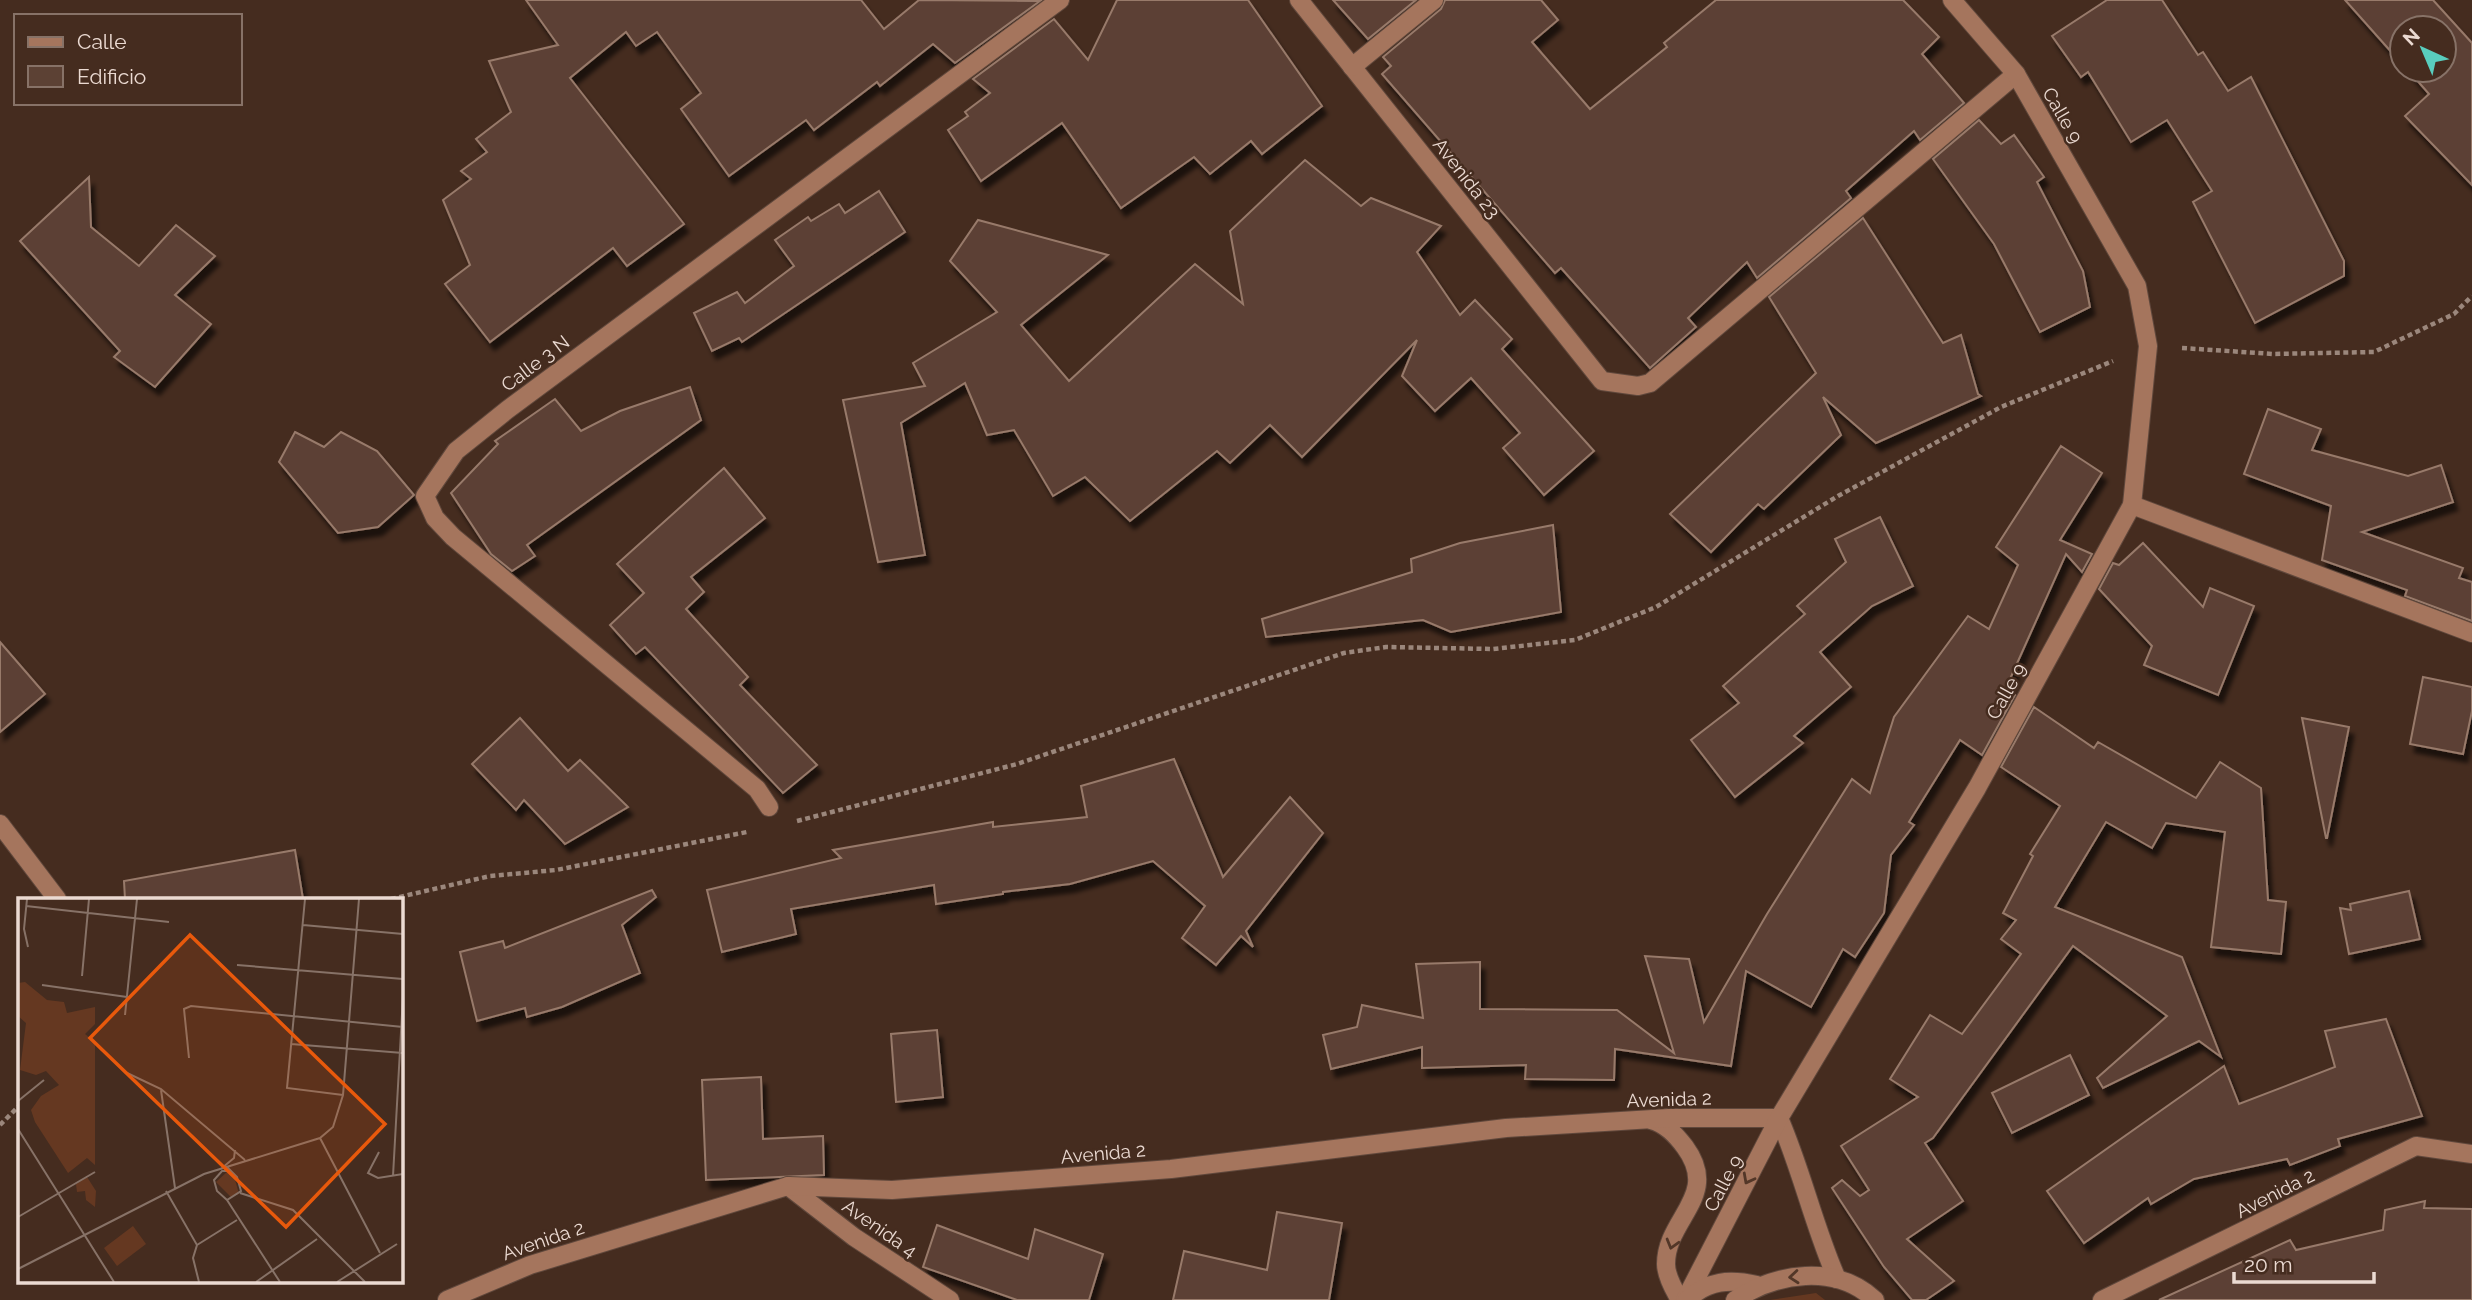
<svg xmlns="http://www.w3.org/2000/svg" width="2472" height="1300" font-family="Raleway,sans-serif">
<style>
.green{fill:#653821}
.building{fill:#5c4134;stroke:#987a6b;stroke-width:2;filter:url(#shadow)}
.lines{fill:none;stroke-linecap:round;stroke-linejoin:round}
.minor-casing{stroke:#60483c;stroke-width:20}
.path{stroke:#9b877c;stroke-width:4.5;stroke-dasharray:5 3.5;stroke-linecap:butt}
.minor{stroke:#a5755d;stroke-width:18}
.oneway{stroke:#533728}
.labels{text-anchor:middle;dominant-baseline:central;stroke-width:5;stroke-linejoin:round;paint-order:stroke}
.street-label{font-size:19px;fill:#ebdad2;stroke:#452c1f}
.inset-road{fill:none;stroke:#877267;stroke-width:2}
.view{fill:#e8590c;fill-opacity:0.15;stroke:#e8590c;stroke-width:3.5}
.inset-edge{fill:none;stroke:#ebdad2;stroke-width:3.5}
</style>
<defs>
<filter id="shadow"><feDropShadow dx="4.5" dy="8" stdDeviation="2" flood-color="#0009"/></filter>
</defs>
<rect width="100%" height="100%" fill="#452c1f"/>
<polygon class="green" points="1816,1293 1825,1300 1770,1300"/>
<g class="building">
<polygon points="526,0 861,0 884,29 919,0 1040,1 955,63 933,44 880,86 877,82 814,130 806,120 729,176 681,109 701,93 657,32 636,46 626,32 570,78 684,224 627,266 613,248 490,342 445,284 470,265 443,200 471,179 461,171 487,152 476,139 511,112 489,61 558,45"/>
<polygon points="1117,0 1248,0 1322,106 1262,154 1251,141 1210,174 1194,157 1121,208 1062,123 981,181 948,130 968,116 965,112 990,93 973,79 1054,19 1088,60"/>
<polygon points="1333,0 1416,0 1368,39"/>
<polygon points="1445,0 1541,0 1558,20 1532,42 1590,109 1667,47 1664,43 1716,0 1903,0 1939,37 1922,54 1964,103 1920,140 1914,131 1846,191 1851,198 1757,278 1747,262 1688,318 1696,327 1650,368 1561,268 1555,273 1382,74 1391,66 1383,57 1441,9"/>
<polygon points="2107,0 2162,0 2198,55 2203,52 2228,91 2251,77 2344,261 2344,276 2255,323 2193,202 2212,191 2167,120 2131,142 2088,72 2081,77 2052,36"/>
<polygon points="2345,0 2433,0 2472,43 2472,185 2405,116 2429,94 2408,70 2444,70 2444,28 2402,28 2402,64"/>
<polygon points="1979,120 2001,144 2014,135 2044,177 2037,182 2083,271 2090,307 2040,332 1994,244 1933,159"/>
<polygon points="1305,160 1361,206 1371,198 1441,226 1417,252 1460,315 1475,300 1512,339 1502,349 1594,451 1544,495 1503,448 1520,433 1471,378 1435,411 1402,376 1417,340 1302,457 1270,425 1230,463 1217,451 1130,521 1085,477 1053,496 1014,430 987,435 965,383 901,423 925,555 878,562 843,400 925,386 913,363 997,312 950,261 978,220 1108,255 1021,325 1069,381 1195,264 1243,304 1230,231"/>
<polygon points="89,177 91,227 139,266 176,225 215,256 175,295 211,324 155,387 114,357 120,351 20,241"/>
<polygon points="879,191 905,232 742,342 739,338 712,351 694,313 737,292 745,303 794,266 775,240 808,217 811,221 839,204 845,213"/>
<polygon points="1863,218 1943,343 1961,335 1978,394 1981,396 1876,443 1823,397 1841,435 1764,509 1758,504 1711,552 1670,514 1816,373 1769,297"/>
<polygon points="690,387 701,420 527,545 535,556 512,571 491,554 451,493 498,444 495,441 555,399 581,431 620,411"/>
<polygon points="2268,409 2321,429 2312,450 2408,476 2441,465 2453,502 2362,532 2463,568 2459,578 2472,582 2472,621 2405,596 2407,590 2322,560 2331,506 2244,474"/>
<polygon points="295,432 324,447 341,432 377,451 414,495 378,527 338,533 279,462"/>
<polygon points="2061,446 2102,473 2060,540 2092,554 2082,572 2066,554 2006,688 2015,695 1982,755 1960,740 1909,822 1914,825 1891,855 1884,913 1855,957 1843,949 1811,1007 1746,971 1731,1066 1615,1049 1614,1080 1525,1079 1526,1065 1422,1068 1422,1047 1331,1069 1323,1035 1357,1027 1362,1005 1423,1018 1416,964 1480,962 1480,1009 1617,1010 1674,1053 1645,956 1689,959 1704,1022 1767,914 1852,779 1870,793 1894,717 1968,616 1989,629 2018,565 1996,547"/>
<polygon points="724,468 765,518 691,577 704,592 686,609 748,677 740,685 817,765 783,793 645,647 636,654 610,625 644,593 617,564"/>
<polygon points="1880,517 1913,586 1872,606 1820,652 1851,687 1794,736 1803,743 1735,797 1691,740 1739,703 1723,686 1805,614 1797,606 1846,562 1835,539"/>
<polygon points="1553,525 1561,612 1451,632 1423,620 1266,637 1262,619 1412,572 1411,559 1460,543"/>
<polygon points="2143,543 2203,607 2210,588 2254,606 2218,695 2144,665 2152,646 2099,589 2113,563 2119,565"/>
<polygon points="0,642 45,694 0,732"/>
<polygon points="2423,677 2472,687 2472,711 2463,754 2410,744"/>
<polygon points="2034,707 2094,748 2098,742 2196,798 2220,762 2261,788 2268,900 2286,902 2281,954 2211,947 2225,832 2166,823 2152,848 2106,822 2055,907 2182,957 2221,1057 2199,1041 2103,1088 2097,1078 2167,1016 2073,946 1933,1138 1925,1143 1963,1201 1907,1239 1954,1281 1926,1300 1912,1300 1884,1267 1832,1188 1842,1180 1860,1196 1869,1190 1841,1146 1918,1097 1890,1079 1930,1015 1962,1034 2021,954 2001,939 2016,920 2003,913 2033,856 2030,854 2060,806 2001,767"/>
<polygon points="520,718 568,771 580,760 628,807 565,844 524,800 516,810 472,764"/>
<polygon points="2302,718 2349,727 2327,838 2326,838"/>
<polygon points="1174,759 1223,877 1290,797 1323,833 1246,931 1253,947 1241,936 1216,965 1182,938 1205,906 1153,861 1070,884 1003,892 1003,894 936,904 934,885 791,909 796,934 722,952 707,890 841,858 833,850 993,822 993,827 1087,817 1081,786"/>
<polygon points="295,850 303,899 125,899 124,881"/>
<polygon points="652,890 656,897 622,925 640,973 562,1007 527,1017 525,1008 477,1021 460,952 503,941 505,948"/>
<polygon points="2409,891 2420,939 2349,954 2340,908 2351,910 2350,904"/>
<polygon points="2386,1019 2422,1116 2338,1139 2340,1146 2290,1165 2287,1159 2194,1179 2151,1204 2148,1198 2084,1243 2047,1191 2224,1066 2239,1104 2335,1067 2325,1031"/>
<polygon points="937,1030 943,1097 896,1102 891,1034"/>
<polygon points="2070,1055 2089,1095 2012,1133 1992,1093"/>
<polygon points="761,1077 763,1139 823,1136 824,1175 706,1180 702,1080"/>
<polygon points="2425,1201 2424,1208 2472,1209 2472,1300 2159,1300 2290,1240 2296,1250 2383,1230 2385,1210"/>
<polygon points="1277,1212 1342,1223 1329,1300 1173,1300 1184,1251 1267,1270"/>
<polygon points="937,1225 1028,1259 1035,1229 1103,1254 1089,1300 1017,1300 923,1267"/>
</g>
<g class="lines">
<g class="minor-casing">
<g id="minor">
<polyline points="1299,0 1602,381 1638,386 1650,383 2016,74"/>
<polyline points="1352,67 1434,0"/>
<polyline points="2132,505 2472,633"/>
<polyline points="769,807 757,789 453,537 435,518 425,496 456,451 507,410 1060,0"/>
<polyline points="0,824 57,899"/>
<path d="M1779 1118C1802 1171 1814 1227 1837 1279"/>
<path d="M1651 1120C1666 1124 1676 1135 1685 1147 1721 1196 1666 1218 1666 1264 1666 1276 1674 1290 1680 1300"/>
<polyline points="788,1186 854,1237 950,1300"/>
<polyline points="447,1300 530,1265 788,1186 892,1190 1171,1169 1506,1128 1669,1118 1779,1118"/>
<polyline points="1685,1300 1779,1118 1977,788 2132,505 2148,346 2137,286 2016,74 1952,0"/>
<path d="M1687 1300C1708 1280 1730 1279 1757 1285"/>
<path d="M1735 1300C1776 1273 1835 1263 1875 1300"/>
<polyline points="2102,1300 2416,1146 2472,1154"/>
</g>
</g>
<g class="path">
<polyline points="2182,348 2273,354 2374,352 2454,314 2472,296"/>
<polyline points="797,821 1017,764 1344,653 1386,647 1493,649 1575,640 1656,607 1838,496 2001,407 2113,361"/>
<polyline points="391,899 490,876 556,870 747,832"/>
<polyline points="0,1125 19,1106"/>
</g>
<use href="#minor" class="minor"/>
</g>
<defs><path id="oneway-chevron" d="M-2-3.5L2.5 0L-2 3.5" fill="none" stroke-width="1.6" stroke-linecap="round" stroke-linejoin="round" transform="scale(1.75)"/></defs>
<g class="oneway">
<use href="#oneway-chevron" transform="translate(1748 1179) rotate(118)"/>
<use href="#oneway-chevron" transform="translate(1672 1244) rotate(106)"/>
<use href="#oneway-chevron" transform="translate(1794 1277) rotate(175)"/>
</g>
<g class="labels">
<g class="street-label">
<text transform="translate(2063 115) rotate(60)">Calle 9</text>
<text transform="translate(1467 178) rotate(52)">Avenida 23</text>
<text transform="translate(535 363) rotate(-37)">Calle 3 N</text>
<text transform="translate(2006 691) rotate(-61)">Calle 9</text>
<text transform="translate(1669 1099) rotate(-2)">Avenida 2</text>
<text transform="translate(1103 1153) rotate(-5)">Avenida 2</text>
<text transform="translate(1723 1183) rotate(-62)">Calle 9</text>
<text transform="translate(2275 1193) rotate(-27)">Avenida 2</text>
<text transform="translate(880 1228) rotate(35)">Avenida 4</text>
<text transform="translate(543 1240) rotate(-19)">Avenida 2</text>
</g>
</g>
<g transform="translate(18 898)">
<rect width="385" height="385" fill="#452c1f"/>
<path d="M7 84 29 102 46 104 49 115 77 109V126L67 136 77 144V267L69 260 50 275 17 224 13 212 23 198 41 187 28 173 18 177 2 172 8 125 0 118V85ZM209 274 216 278 221 296 213 299 198 284ZM69 279 78 293 77 309 68 302 67 293 59 294 58 286ZM115 328 128 346 99 368 86 350Z" fill="#653821"/>
<path class="inset-road" d="M9 1 6 31 10 49M287 1 269 190 325 197M8 8 151 24M285 27 385 36M219 67 385 81M64 78 71 1M24 87 109 99M107 117 119 1M273 146 385 155M171 160 166 111 173 108 385 129M107 174 143 191 227 262M143 192 157 290M0 203 26 182M0 231 96 384M302 240 362 355M361 254 350 275 360 280 385 276M205 269 210 270 219 279 223 293 209 302 199 293 196 282 204 273H212M204 270 216 260 217 252M375 278 385 98M148 293 179 347 175 360 181 384M222 295 275 312 347 384M209 302 262 384M0 319 77 274M179 347 219 322M0 371 186 276 302 240 315 229 325 197 341 1M238 384 299 341M319 384 379 346"/>
<path class="view" d="M172 37 367 226 268 329 72 140Z"/>
<rect width="385" height="385" class="inset-edge"/>
</g>
<rect x="14" y="14" width="228" height="91" fill="#452c1f" stroke="#877267" stroke-width="2"/>
<rect x="28" y="37" width="35" height="10" fill="#a5755d" stroke="#877267" stroke-width="2"/>
<text x="77" y="49" font-size="21" fill="#ebdad2">Calle</text>
<rect x="28" y="66" width="35" height="21" fill="#5c4134" stroke="#877267" stroke-width="2"/>
<text x="77" y="84" font-size="21" fill="#ebdad2">Edificio</text>
<g transform="translate(2423 49) rotate(316)"><circle r="33" fill="#452c1f" stroke="#877267" stroke-width="2"/>
<path d="M0-5L12 26L0 18L-12 26Z" fill="#59cebe"/>
<text y="-10" font-size="19" font-weight="bold" text-anchor="middle" fill="#ebdad2">N</text>
</g>
<path d="M2234 1272v10h140v-10" fill="none" stroke="#ebdad2" stroke-width="3.5"/>
<text x="2244" y="1272" font-size="21" fill="#ebdad2" stroke="#452c1f" stroke-width="5" paint-order="stroke">20 m</text>
</svg>
